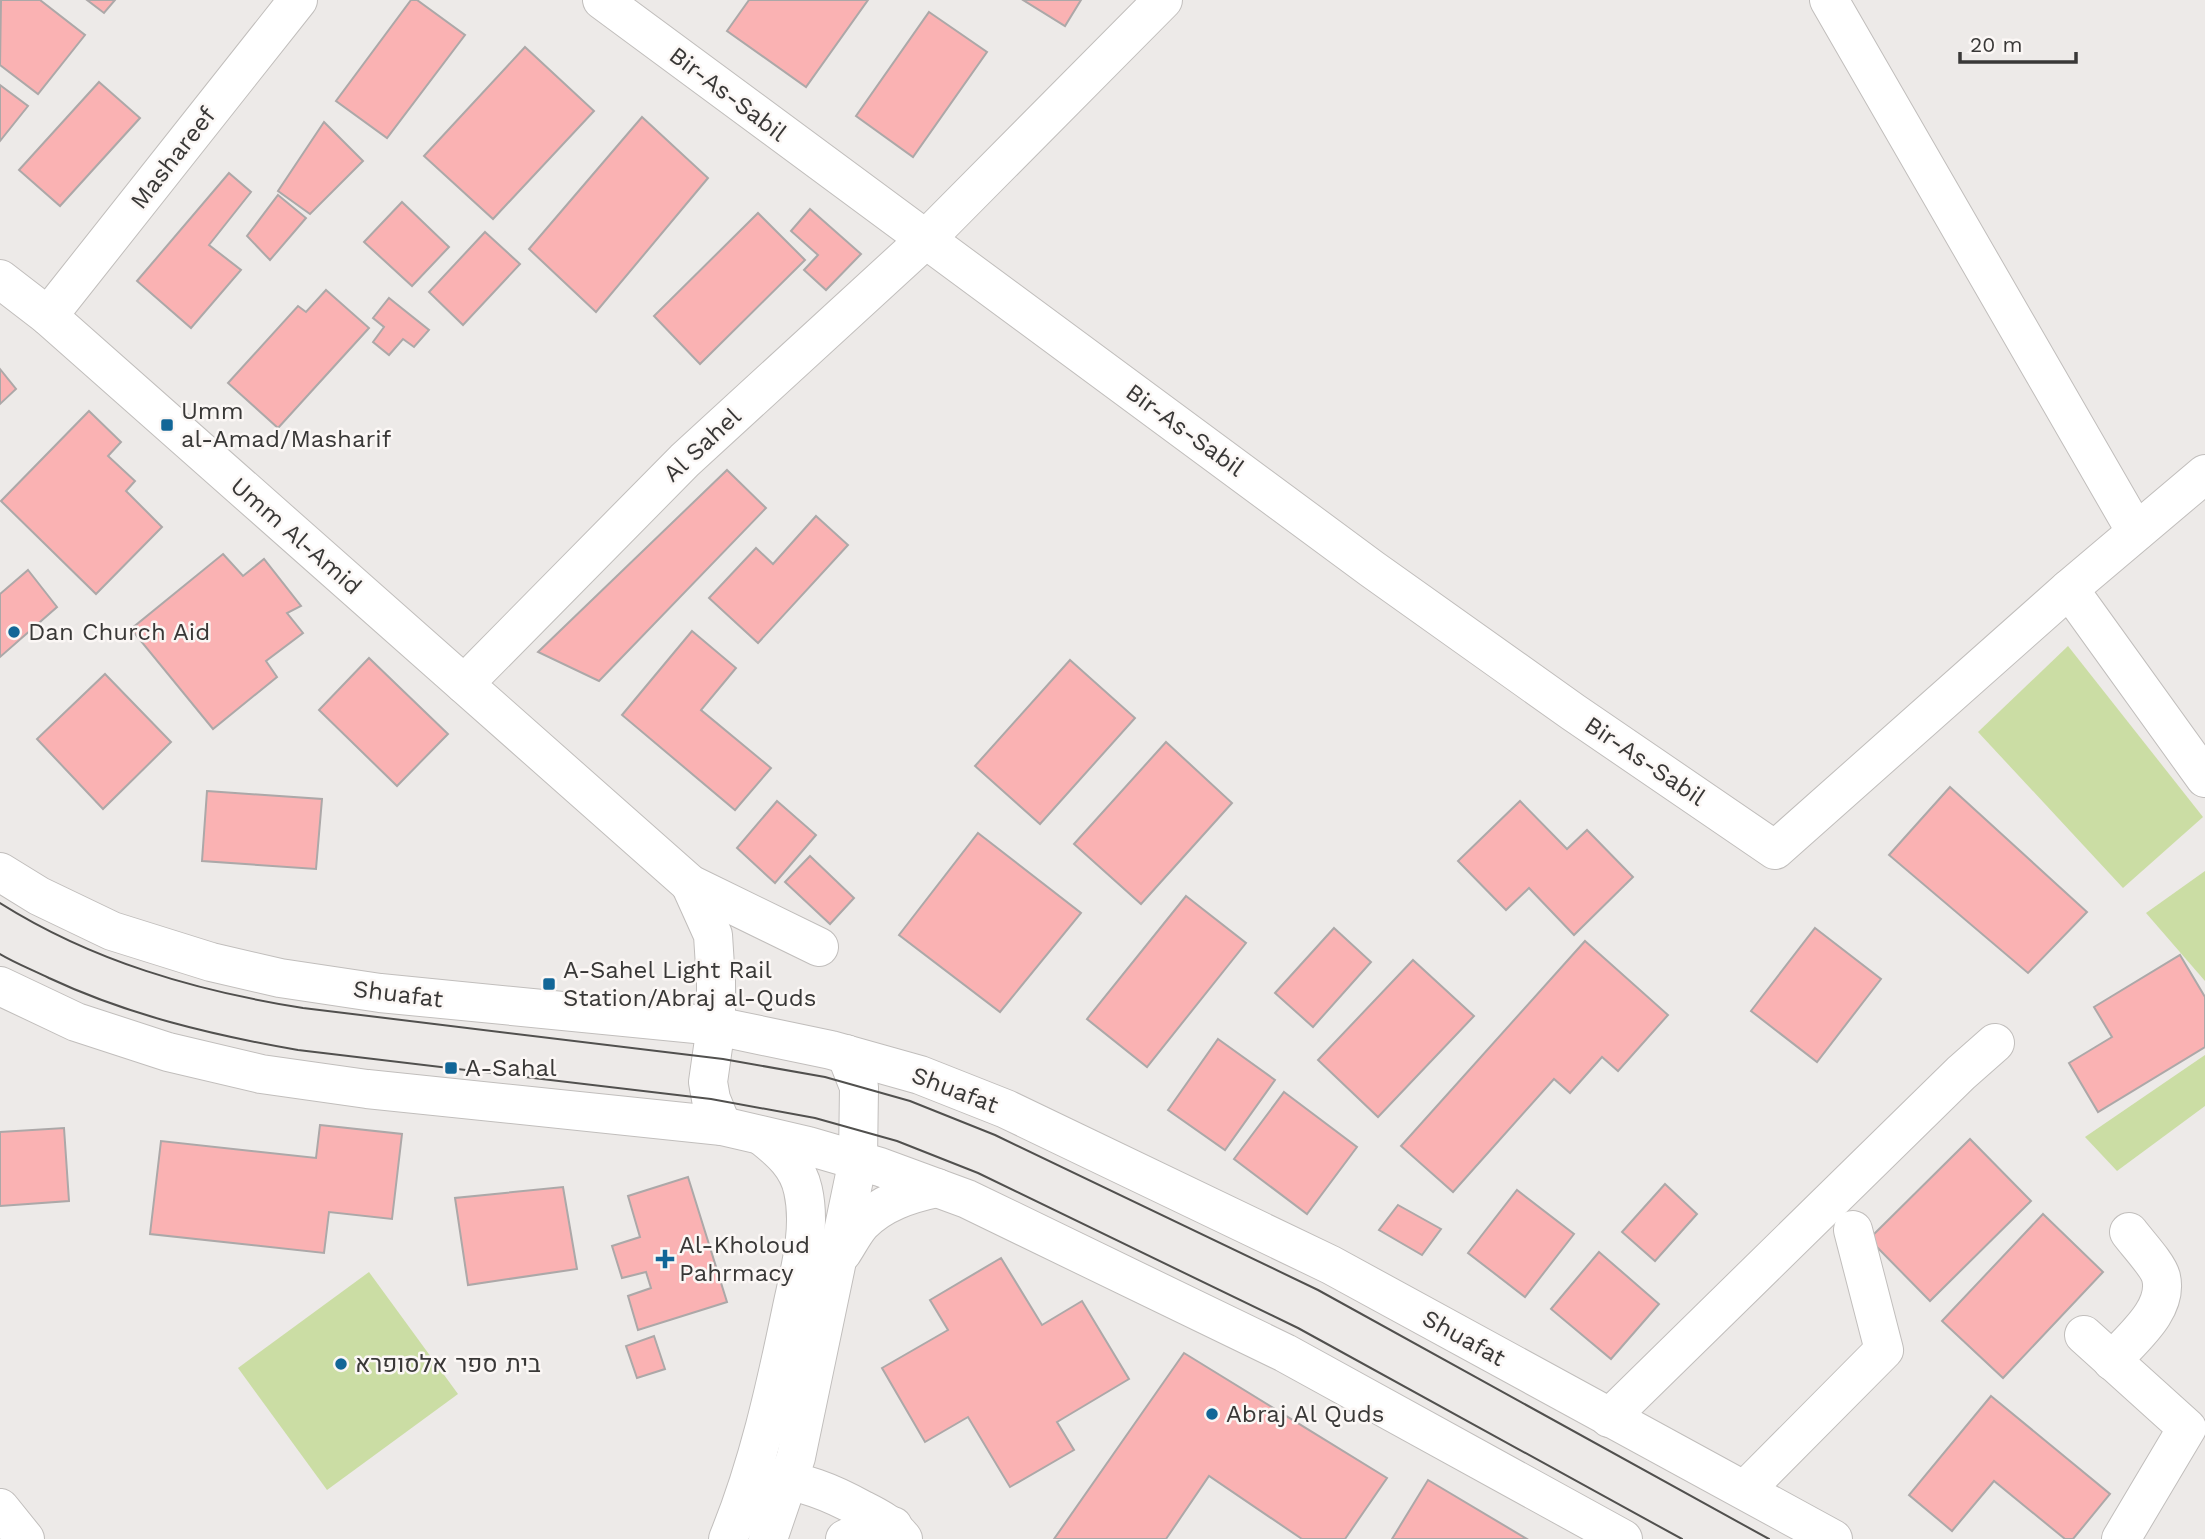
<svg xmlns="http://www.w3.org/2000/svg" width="2205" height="1539" font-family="'Work Sans',Heebo,sans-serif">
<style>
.green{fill:#cbdda4}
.building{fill:#fab2b3;stroke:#aca8a8;stroke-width:2}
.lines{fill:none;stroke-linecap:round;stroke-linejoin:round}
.minor-casing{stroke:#c1bebc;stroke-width:40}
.minor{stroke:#fff;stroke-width:38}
.tram{stroke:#51504e;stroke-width:2}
.poi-dot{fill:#126697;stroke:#fbf7f5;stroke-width:2.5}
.labels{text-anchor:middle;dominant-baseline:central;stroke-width:5;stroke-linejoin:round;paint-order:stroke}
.street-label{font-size:24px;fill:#393837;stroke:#fbf7f5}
.poi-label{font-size:24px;fill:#393837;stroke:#fbf7f5;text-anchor:start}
</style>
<rect width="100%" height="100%" fill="#edeae8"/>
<g class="green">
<polygon points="2068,646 2203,817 2123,888 1978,732"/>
<polygon points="2205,871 2205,981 2146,913"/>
<polygon points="2205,1055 2205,1106 2117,1171 2085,1137"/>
<polygon points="369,1272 458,1394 327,1490 238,1368"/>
</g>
<g class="building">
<polygon points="1,0 40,0 85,35 38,94 0,65"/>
<polygon points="87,0 115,0 104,13"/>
<polygon points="411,0 417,0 465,35 387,138 336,101"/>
<polygon points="749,0 868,0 806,87 727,31"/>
<polygon points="1023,0 1081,0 1065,26"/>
<polygon points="929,12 987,52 913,157 856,116"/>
<polygon points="525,47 594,111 493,219 424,156"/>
<polygon points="99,82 140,118 60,206 19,170"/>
<polygon points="0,85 28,106 0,141"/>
<polygon points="642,117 708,178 596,312 529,249"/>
<polygon points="324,122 363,161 310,214 278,191"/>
<polygon points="229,173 251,192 209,245 241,270 191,328 137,281"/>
<polygon points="278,195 306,218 270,260 247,236"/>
<polygon points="402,202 449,247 412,286 364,242"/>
<polygon points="810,209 861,254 826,290 804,270 818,255 791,231"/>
<polygon points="758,213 805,260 700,364 654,316"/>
<polygon points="485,232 520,264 463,325 429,292"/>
<polygon points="326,290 369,328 278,428 228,383 298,306 306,312"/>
<polygon points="389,298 429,330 414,347 403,339 389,355 373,342 384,327 373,318"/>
<polygon points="0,369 16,389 0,404"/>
<polygon points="89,411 121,442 108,456 135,481 126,491 162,527 96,594 1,501"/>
<polygon points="727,470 766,508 599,681 538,652"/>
<polygon points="816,516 848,545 758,643 709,598 756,548 773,564"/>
<polygon points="223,554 243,576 264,559 301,606 287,613 303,633 266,661 277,677 213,729 131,629"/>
<polygon points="28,570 57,607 0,657 0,594"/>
<polygon points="692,631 736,668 701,710 771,768 735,810 622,715"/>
<polygon points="369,658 448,734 397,786 319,710"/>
<polygon points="1070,660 1135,718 1040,824 975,766"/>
<polygon points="105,674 171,742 103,809 37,739"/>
<polygon points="1166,742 1232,803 1141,904 1074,844"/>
<polygon points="1950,787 2087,912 2028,973 1889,855"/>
<polygon points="207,791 322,799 316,869 202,861"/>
<polygon points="777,801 816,835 775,883 737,848"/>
<polygon points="1520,801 1567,849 1587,830 1633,877 1574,935 1529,888 1506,910 1458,861"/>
<polygon points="978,833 1081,913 1000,1012 899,935"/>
<polygon points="810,856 854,898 830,924 785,882"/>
<polygon points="1186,896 1246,943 1147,1067 1087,1019"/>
<polygon points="1334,928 1371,962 1313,1027 1275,993"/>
<polygon points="1815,928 1881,979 1817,1062 1751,1011"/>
<polygon points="1585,941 1668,1015 1618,1071 1602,1057 1570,1093 1554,1079 1453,1192 1401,1146"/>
<polygon points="2180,955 2205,997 2205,1047 2098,1112 2069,1063 2112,1037 2094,1007"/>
<polygon points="1413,960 1474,1016 1378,1117 1318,1060"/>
<polygon points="1218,1039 1275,1080 1225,1150 1168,1110"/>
<polygon points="1284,1092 1357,1147 1307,1214 1234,1159"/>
<polygon points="320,1125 402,1134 392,1219 329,1212 324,1253 150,1234 161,1141 316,1158"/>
<polygon points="64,1128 69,1201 0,1206 0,1132"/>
<polygon points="1970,1139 2031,1201 1930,1301 1869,1239"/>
<polygon points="688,1177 727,1302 638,1330 628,1296 651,1288 646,1272 622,1278 612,1246 640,1237 628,1196"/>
<polygon points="1665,1184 1697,1214 1655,1261 1622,1232"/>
<polygon points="563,1187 577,1269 468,1285 455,1198"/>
<polygon points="1517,1190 1574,1234 1525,1297 1468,1253"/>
<polygon points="1398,1205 1441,1229 1422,1255 1379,1230"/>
<polygon points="2043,1214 2103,1272 2003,1378 1942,1321"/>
<polygon points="1599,1252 1659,1304 1611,1359 1551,1309"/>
<polygon points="1001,1258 1042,1325 1082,1301 1129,1379 1057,1422 1074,1450 1010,1487 968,1417 925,1442 882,1368 948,1330 930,1300"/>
<polygon points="654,1336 665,1369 637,1378 626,1346"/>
<polygon points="1184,1353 1387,1478 1345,1539 1302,1539 1209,1476 1166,1539 1054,1539"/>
<polygon points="1991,1396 2110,1494 2073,1539 2065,1539 1994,1481 1952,1531 1909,1495"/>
<polygon points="1428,1480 1527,1539 1392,1539"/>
</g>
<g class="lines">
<g class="minor-casing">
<g id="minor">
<polyline points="602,0 1372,569 1573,712 1775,850 2069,589 2205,474"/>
<polyline points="1829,0 2136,532"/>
<polyline points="0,279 48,316 464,684"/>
<polyline points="48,316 298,0"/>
<polyline points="2069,589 2205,778"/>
<polyline points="0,872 39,896 112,931 211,962 280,978 380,993 716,1026 831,1050 920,1075 1006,1109 1331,1265 1833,1539"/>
<polyline points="690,884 713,935 716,982 716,1026 708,1082 711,1099 722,1126"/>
<polyline points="819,947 690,884 464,684 685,460 925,240 1163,0"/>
<polyline points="0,986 76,1022 168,1052 261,1074 367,1089 722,1126 808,1146 880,1167 967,1199 1285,1353 1623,1539"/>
<path d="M842 1253C848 1244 854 1232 861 1224 881 1203 909 1194 937 1188"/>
<polyline points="2084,1335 2187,1428 2121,1539"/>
<path d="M2112 1361C2131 1339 2169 1310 2161 1277 2158 1265 2137 1243 2129 1232"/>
<polyline points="1609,1418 1961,1073 1995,1043"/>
<path d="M765 1476C803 1482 829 1491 863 1510 879 1518 892 1525 903 1539"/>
<polyline points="1745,1490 1884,1350 1853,1230"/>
<polyline points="0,1508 25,1539"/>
<path d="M728 1539C758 1466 775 1389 791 1312 799 1273 812 1230 803 1190 798 1166 781 1151 762 1136"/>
<polyline points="768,1539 796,1457 858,1160 859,1087 846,1054"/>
<polyline points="845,1539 860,1532 893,1526"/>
</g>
</g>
<use href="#minor" class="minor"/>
<g class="tram">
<path d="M0 903C92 961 196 991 303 1008L723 1059 825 1077 910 1101 995 1135 1318 1290 1769 1539"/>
<path d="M0 954C15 963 33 970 49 978 128 1015 212 1035 298 1050L711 1099 815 1118 897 1141 978 1173 1298 1328 1682 1539"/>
</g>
</g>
<g class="poi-dot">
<rect x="160" y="418" width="14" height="14" rx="3.5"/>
<circle cx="14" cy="632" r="7"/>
<rect x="542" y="977" width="14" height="14" rx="3.5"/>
<rect x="444" y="1061" width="14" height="14" rx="3.5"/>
<path d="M661.5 1248.5h7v7h7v7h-7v7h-7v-7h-7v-7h7z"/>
<circle cx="341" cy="1364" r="7"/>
<circle cx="1212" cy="1414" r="7"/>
</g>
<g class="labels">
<g class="street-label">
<text transform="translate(728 94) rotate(37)">Bir-As-Sabil</text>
<text transform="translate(173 158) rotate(-52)">Mashareef</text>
<text transform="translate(1185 430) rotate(36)">Bir-As-Sabil</text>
<text transform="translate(702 445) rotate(-43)">Al Sahel</text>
<text transform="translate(296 536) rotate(41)">Umm Al-Amid</text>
<text transform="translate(1645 761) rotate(34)">Bir-As-Sabil</text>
<text transform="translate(398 994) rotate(7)">Shuafat</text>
<text transform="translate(955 1090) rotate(21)">Shuafat</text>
<text transform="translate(1464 1338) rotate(29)">Shuafat</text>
</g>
<g class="poi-label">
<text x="181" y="411">Umm<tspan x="181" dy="28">al-Amad/Masharif</tspan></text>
<text x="28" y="632">Dan Church Aid</text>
<text x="563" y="970">A-Sahel Light Rail<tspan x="563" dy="28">Station/Abraj al-Quds</tspan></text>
<text x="465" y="1068">A-Sahal</text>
<text x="679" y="1245">Al-Kholoud<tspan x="679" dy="28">Pahrmacy</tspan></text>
<text x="355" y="1364">בית ספר אלסופרא</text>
<text x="1226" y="1414">Abraj Al Quds</text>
</g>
</g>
<path d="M1960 52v10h116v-10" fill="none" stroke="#393837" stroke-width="3.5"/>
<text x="1970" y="52" font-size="21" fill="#393837" stroke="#fbf7f5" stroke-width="5" paint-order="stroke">20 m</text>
</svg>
